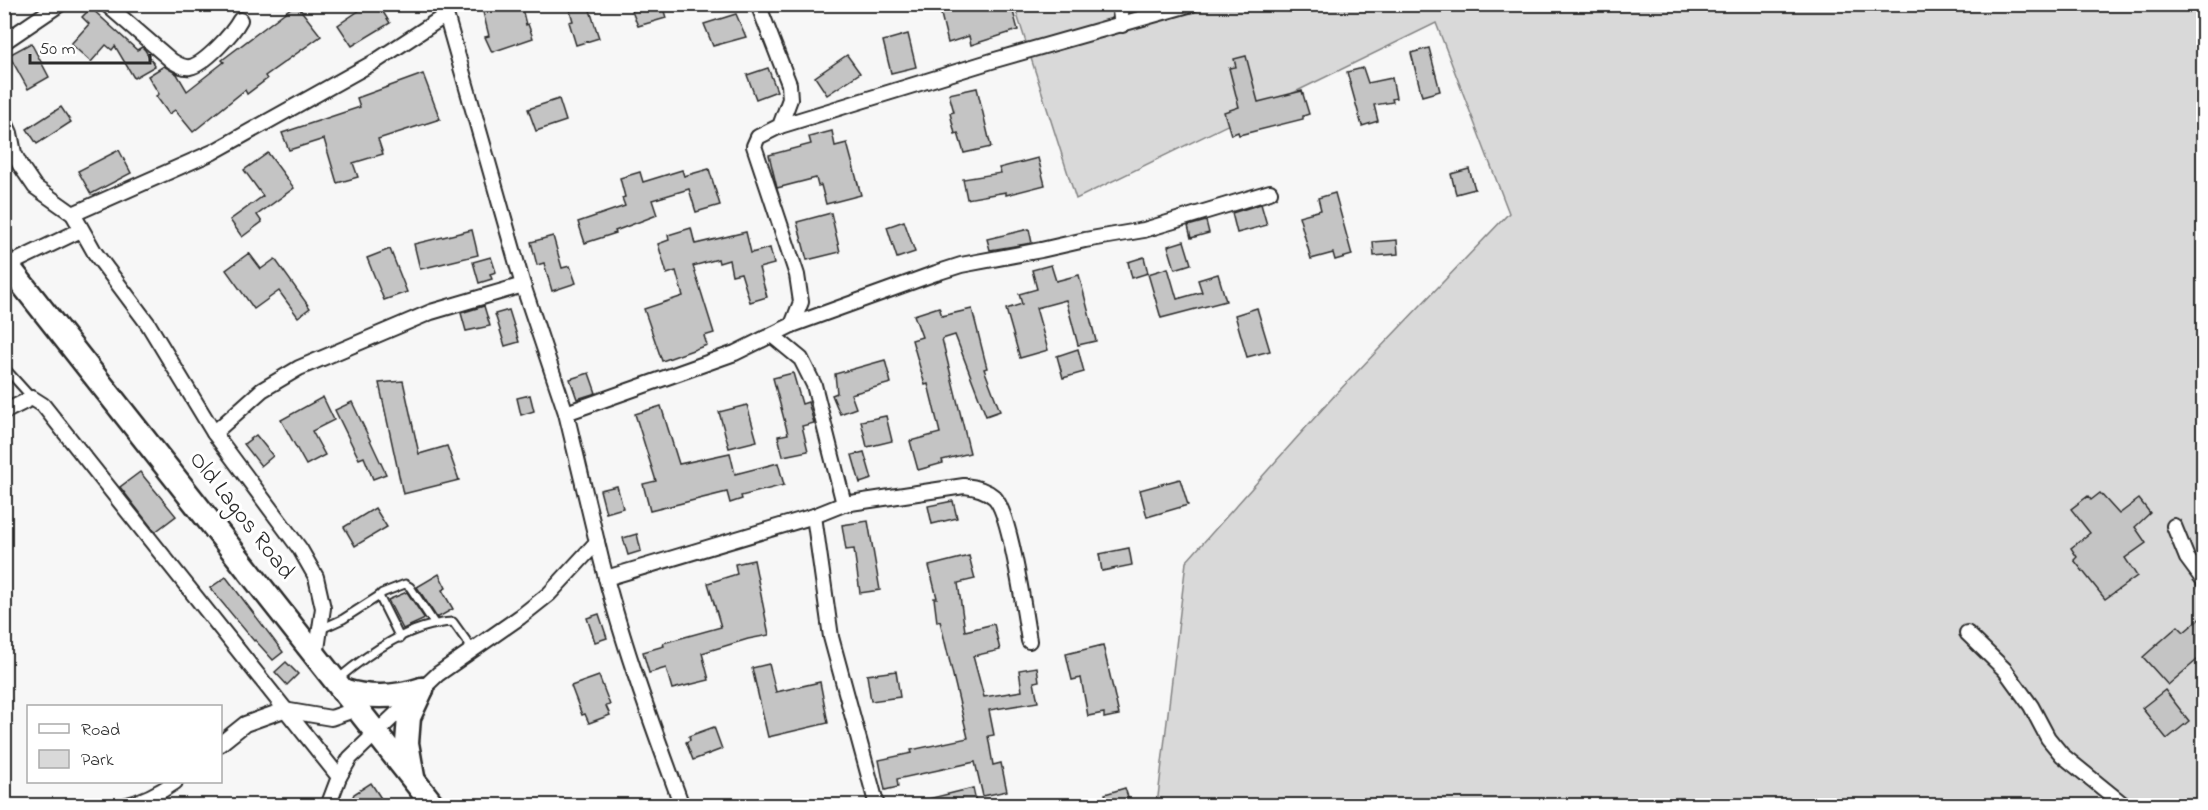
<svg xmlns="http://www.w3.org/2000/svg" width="2208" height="810" font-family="'Indie Flower',sans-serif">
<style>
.green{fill:#d9d9d9;stroke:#828282;stroke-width:1.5}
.building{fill:#c4c4c4;stroke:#2b2b2b;stroke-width:1.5}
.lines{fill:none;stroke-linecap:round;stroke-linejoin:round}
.service-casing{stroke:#2b2b2b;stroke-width:11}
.minor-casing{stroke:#2b2b2b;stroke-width:18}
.primary-casing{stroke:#2b2b2b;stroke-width:27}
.service{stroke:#fff;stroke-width:7}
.minor{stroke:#fff;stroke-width:14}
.primary{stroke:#fff;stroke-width:22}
.labels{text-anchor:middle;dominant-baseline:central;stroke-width:6;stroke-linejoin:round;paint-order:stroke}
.street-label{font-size:24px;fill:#2b2b2b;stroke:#fff}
</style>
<rect width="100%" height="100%" fill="#f7f7f7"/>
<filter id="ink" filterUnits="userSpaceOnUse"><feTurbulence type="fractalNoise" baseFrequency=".0167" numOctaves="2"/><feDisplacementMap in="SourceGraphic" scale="12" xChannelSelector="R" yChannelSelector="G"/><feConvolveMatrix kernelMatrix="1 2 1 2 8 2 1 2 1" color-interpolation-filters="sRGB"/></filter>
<g filter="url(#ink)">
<polygon class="green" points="1014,5 2203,5 2203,805 1157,805 1186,562 1334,396 1509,213 1436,23 1076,199"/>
<g class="building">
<polygon points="296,4 321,36 265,76 267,79 247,94 245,90 193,132 175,110 169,114 156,96 159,94 148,76 164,66 177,74 187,91 224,62 222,60"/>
<polygon points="369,4 378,4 390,23 352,46 338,25"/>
<polygon points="481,4 521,4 526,25 528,24 533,38 492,52 485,37 489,36"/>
<polygon points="568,4 588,4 599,38 576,45 569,22 573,21"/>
<polygon points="629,4 662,4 666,18 638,26"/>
<polygon points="942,4 1011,4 1018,30 971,45 969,36 948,43 940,10 943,9"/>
<polygon points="91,8 137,50 142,47 145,50 155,66 134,78 115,46 112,50 106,45 91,62 71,44 89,24 82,17"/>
<polygon points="736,14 746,37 713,46 704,24"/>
<polygon points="908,34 916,67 891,73 883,41"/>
<polygon points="31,43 49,77 28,89 9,55"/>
<polygon points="1429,48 1440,91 1422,96 1411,53"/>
<polygon points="847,55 860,73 827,95 815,77"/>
<polygon points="1246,56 1258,102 1302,91 1309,114 1303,116 1303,119 1239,135 1238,132 1231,135 1224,112 1239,107 1229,68 1236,67 1234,59"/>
<polygon points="768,68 777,91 756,99 747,75"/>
<polygon points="1363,68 1368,83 1392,78 1396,98 1392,99 1393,102 1374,105 1378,121 1362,126 1347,72"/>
<polygon points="423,74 440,119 378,139 383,154 353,163 358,177 337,183 324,139 289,150 282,133 360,107 357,98"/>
<polygon points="977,88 991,147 964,153 958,133 955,134 950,113 954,112 949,94"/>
<polygon points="559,99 566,121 536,131 528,109"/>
<polygon points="61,107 71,122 37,144 27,129"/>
<polygon points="832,131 835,146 847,143 861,195 826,204 821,185 818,186 816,178 777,188 769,155 811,144 809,137"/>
<polygon points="119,150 131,173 91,194 78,171"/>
<polygon points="268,153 294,188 257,215 262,222 242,237 230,220 263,196 244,170"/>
<polygon points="1038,158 1045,185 1006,195 1006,192 967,199 963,179 1001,173 999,168"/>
<polygon points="709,169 720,205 696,212 689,189 652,200 657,215 615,231 616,233 585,243 578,222 625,206 622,198 625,197 620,178 640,172 643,182 682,170 684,176"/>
<polygon points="1469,169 1475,189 1456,194 1451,174"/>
<polygon points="1335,193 1352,255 1335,260 1333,253 1311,259 1299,216 1321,210 1318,198"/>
<polygon points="1261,204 1267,225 1237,233 1232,213"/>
<polygon points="831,213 840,252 807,260 797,222"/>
<polygon points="904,221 915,252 897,258 887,227"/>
<polygon points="1206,221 1209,233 1191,238 1188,226"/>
<polygon points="691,228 695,244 746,232 751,253 770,248 774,264 759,268 767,297 750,302 741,273 732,275 729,260 719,263 718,259 693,266 714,333 704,336 707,345 662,361 644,309 683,296 676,271 667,274 658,244 669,240 668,235"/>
<polygon points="1029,229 1032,243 990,250 987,239"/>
<polygon points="472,230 478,255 420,269 414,244"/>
<polygon points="553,236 562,268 570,266 576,283 552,291 544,263 537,265 531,242"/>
<polygon points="1397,240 1398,254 1374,256 1373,242"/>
<polygon points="1184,241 1191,264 1175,269 1168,246"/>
<polygon points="390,249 407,292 384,300 367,258"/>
<polygon points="249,253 261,269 275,259 310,308 298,317 279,291 254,309 226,270"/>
<polygon points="491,257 496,272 490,274 492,279 479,283 473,262"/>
<polygon points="1144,257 1148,273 1132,278 1128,262"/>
<polygon points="1051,265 1056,281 1079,275 1096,341 1078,345 1066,300 1036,308 1048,350 1020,358 1006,309 1022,304 1019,294 1037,289 1032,270"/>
<polygon points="1168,268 1177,299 1202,292 1198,280 1218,274 1226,301 1161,318 1148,274"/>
<polygon points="484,306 490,326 466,331 461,313"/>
<polygon points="939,307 942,316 972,309 987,368 984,369 1000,411 986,416 955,335 942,339 970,453 942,460 943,463 918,470 910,441 940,433 928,384 925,385 912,340 922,337 914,315"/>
<polygon points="1257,308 1270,351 1247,357 1235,315"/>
<polygon points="509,310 519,342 505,346 495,314"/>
<polygon points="1078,349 1084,372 1063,378 1057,356"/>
<polygon points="885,360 891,383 851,394 856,408 840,414 832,395 837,393 835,374"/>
<polygon points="589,373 596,393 577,399 570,379"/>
<polygon points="793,373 802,404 808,402 814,423 802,426 808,451 783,456 778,436 788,434 773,378"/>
<polygon points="403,381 419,454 447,446 459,480 403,494 379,383"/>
<polygon points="530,395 534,411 521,415 517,398"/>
<polygon points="323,397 334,420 312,431 325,455 306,465 281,420"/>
<polygon points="352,402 362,423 386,474 373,479 364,457 359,459 335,410"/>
<polygon points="747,405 757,441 729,448 719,412"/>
<polygon points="661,406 679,464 730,453 735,474 778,463 784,485 741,496 742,499 730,503 727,492 650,511 643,484 656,481 635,414"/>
<polygon points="886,416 892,441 867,447 861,421"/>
<polygon points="256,435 273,456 261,466 244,444"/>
<polygon points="864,452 872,479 860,483 852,455"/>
<polygon points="140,472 176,516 155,532 120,487"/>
<polygon points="1180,479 1188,505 1147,517 1140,490"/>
<polygon points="617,486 623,508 606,513 600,490"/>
<polygon points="2100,493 2119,514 2139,499 2150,513 2135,527 2146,543 2125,558 2137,576 2105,599 2074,560 2077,557 2071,548 2090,533 2071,509 2088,496 2091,500"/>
<polygon points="953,501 957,518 932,524 928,506"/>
<polygon points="375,508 387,527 355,546 344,527"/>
<polygon points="868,521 880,590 860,593 854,549 846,550 842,525"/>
<polygon points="637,534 641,551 628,555 623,538"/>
<polygon points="1129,548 1132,565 1102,571 1099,554"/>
<polygon points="969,556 975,579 958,583 965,631 994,624 1000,650 973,656 984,697 1022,691 1019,670 1037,667 1039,681 1034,682 1038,702 989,710 994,735 988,736 993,765 1001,763 1007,791 983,796 975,762 897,779 898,787 885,790 879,760 912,753 911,750 968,738 940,621 937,622 934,598 937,598 929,566"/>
<polygon points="754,560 769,635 748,639 702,653 709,680 672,689 666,668 649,673 643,652 664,646 663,643 721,627 708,583 737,574 735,564"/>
<polygon points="439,574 446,588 442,590 453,609 437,618 417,587"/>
<polygon points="226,577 283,652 273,660 255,640 254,641 210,588"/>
<polygon points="407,592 425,619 403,629 388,600"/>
<polygon points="599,614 607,638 595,642 587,618"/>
<polygon points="2204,615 2204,654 2168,685 2143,657 2178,626 2184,632"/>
<polygon points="1103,645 1119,715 1104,718 1104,713 1088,716 1081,678 1072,680 1066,654"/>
<polygon points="286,662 298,674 287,685 275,672"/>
<polygon points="769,664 776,692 820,682 828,723 768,737 752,668"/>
<polygon points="896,671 900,697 871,701 867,675"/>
<polygon points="599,676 610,705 606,706 610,715 589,723 585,714 582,715 571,686"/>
<polygon points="2165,690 2189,721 2167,739 2142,708"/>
<polygon points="714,727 722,749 693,760 686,742 690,740 689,736"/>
<polygon points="371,783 386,806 349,806 354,794"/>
<polygon points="973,788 977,806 921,806 920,801"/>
<polygon points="1125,788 1131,806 1109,806 1105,794"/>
</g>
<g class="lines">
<g class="service-casing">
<g id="service">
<polyline points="4,367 32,398"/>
<polyline points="321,629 343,619 379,596"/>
<polyline points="400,638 379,596 382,593 405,584 410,587 434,623"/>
<path d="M338 679C370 652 410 624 453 622L473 650"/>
</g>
</g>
<g class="minor-casing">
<g id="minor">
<path d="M106 4 172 61C177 64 183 68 190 67 205 64 233 33 240 20"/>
<polyline points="758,4 789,84 790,99 780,126 758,137 754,146 797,275 801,302 792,325"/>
<polyline points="1119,4 1122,25"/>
<polyline points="4,42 60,4"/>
<polyline points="4,120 10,133 14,153 20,165 35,187 73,214 95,253 148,324 214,433 300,549 316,577 323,608 316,656"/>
<polyline points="780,126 995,60 1192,4"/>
<polyline points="73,214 213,152 376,61 446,15"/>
<polyline points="8,265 81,230"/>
<path d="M773 336 801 359 814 385 844 504 964 486C975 487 985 489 994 497 1010 512 1025 615 1029 641"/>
<polyline points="4,412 32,398 43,405 339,777"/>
<polyline points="566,413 735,353 792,325 936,273 961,265 1041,250 1085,240 1144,230 1270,192"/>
<polyline points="214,433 262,390 299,368 431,312 523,285"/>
<polyline points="814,516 831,637 877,806"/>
<polyline points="2174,526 2187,558 2204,581"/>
<path d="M597 542C618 632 650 719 682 806"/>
<polyline points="606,578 814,516 844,504"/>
<polyline points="1967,633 2005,670 2031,706 2048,738 2062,755 2125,806"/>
<polyline points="220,744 245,724 284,710 331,718 357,709"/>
<path d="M124 806C144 801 158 794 175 782"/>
<polyline points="328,806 339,777 350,758 376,733 438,674 520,617 549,594 597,542 566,413 523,285 443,4"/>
</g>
</g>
<g class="primary-casing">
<g id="primary">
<polyline points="4,261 434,806"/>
<path d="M342 690C370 699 395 698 422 689"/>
<polyline points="413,777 407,743 409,717 422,689"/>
</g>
</g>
<use href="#service" class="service"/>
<use href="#minor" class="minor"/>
<use href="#primary" class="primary"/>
</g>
</g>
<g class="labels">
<g class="street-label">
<text transform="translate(241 516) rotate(52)">Old Lagos Road</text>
</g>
</g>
<rect width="2208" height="810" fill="none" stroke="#fff" stroke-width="24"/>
<rect x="12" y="12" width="2184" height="786" fill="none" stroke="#2b2b2b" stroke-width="2" filter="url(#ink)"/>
<rect x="27" y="705" width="195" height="78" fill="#ffffff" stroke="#aaaaaa" stroke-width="1.5"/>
<rect x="39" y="724" width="30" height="9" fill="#ffffff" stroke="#aaaaaa" stroke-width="1.5"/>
<text x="81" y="735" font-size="18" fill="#2b2b2b">Road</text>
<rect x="39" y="750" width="30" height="18" fill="#d9d9d9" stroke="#aaaaaa" stroke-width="1.5"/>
<text x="81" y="765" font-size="18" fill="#2b2b2b">Park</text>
<path d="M30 54v9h120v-9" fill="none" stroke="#2b2b2b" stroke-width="3"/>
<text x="39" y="54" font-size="18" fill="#2b2b2b" stroke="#ffffff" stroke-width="4.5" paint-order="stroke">50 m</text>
</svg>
